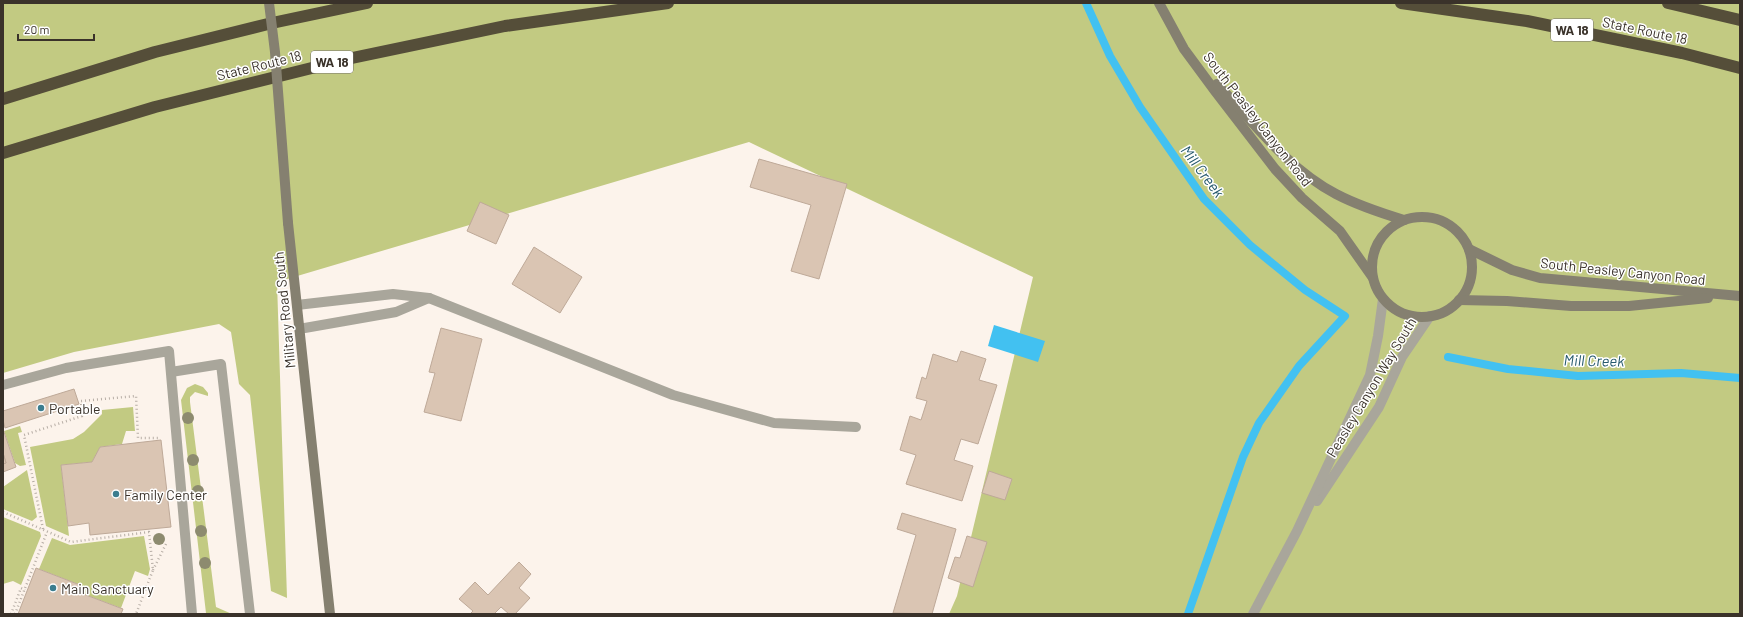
<svg xmlns="http://www.w3.org/2000/svg" width="1743" height="617" font-family="Barlow,sans-serif">
<style>
.green{fill:#c2ca82}
.water{fill:#42c1f1}
.lines{fill:none;stroke-linecap:round;stroke-linejoin:round}
.stream{stroke:#42c1f1;stroke-width:8}
.building{fill:#dac5b3;stroke:#bea998}
.path{stroke:#b7aea6;stroke-width:2.5;stroke-dasharray:1 3;stroke-linecap:butt}
.service{stroke:#a9a69b;stroke-width:10}
.tertiary{stroke:#a9a69b;stroke-width:10}
.secondary{stroke:#858070;stroke-width:10}
.motorway{stroke:#554e39;stroke-width:12}
.secondary-bridge{stroke:#858070;stroke-width:10}
.tree{fill:#8d8b6f}
.poi-dot{fill:#3b7d8f;stroke:#fff;stroke-width:1.5}
.labels{text-anchor:middle;dominant-baseline:central;stroke-width:3;stroke-linejoin:round;paint-order:stroke}
.shield{fill:#fff;stroke:#75706a;stroke-width:1}
.shield-label{font-size:13px;font-weight:bold;fill:#3a322a}
.street-label{font-size:14px;fill:#3a322a;stroke:#fff}
.poi-label{font-size:14px;fill:#3a322a;stroke:#fff;text-anchor:start}
.water-label{font-size:15px;font-style:italic;fill:#26596d;stroke:#fff}
</style>
<rect width="100%" height="100%" fill="#fcf3eb"/>
<g class="green">
<polygon points="3,3 1740,3 1740,614 949,614 957,596 1033,277 749,142 277,282 287,598 271,591 250,395 239,384 231,332 219,324 74,352 3,373"/>
<polygon points="195,384 203,387 208,393 208,396 195,392 190,397 190,402 216,607 232,614 206,613 181,400 187,388"/>
<polygon points="133,407 135,431 126,431 122,444 100,447 92,462 61,465 69,536 46,526 30,447 73,439 84,432 102,414 102,410"/>
<polygon points="20,426 22,432 18,433 26,465 20,466 15,463 4,431"/>
<polygon points="27,470 37,517 32,521 3,509 3,487"/>
<polygon points="3,517 40,532 41,536 21,585 13,581 3,584"/>
<polygon points="144,536 150,569 148,576 135,571 121,608 78,592 80,585 39,569 52,538 70,545"/>
</g>
<polygon class="water" points="994,325 1045,341 1038,362 988,346"/>
<g class="lines">
<g class="stream">
<polyline points="1086,3 1110,56 1140,107 1204,199 1250,245 1305,290 1345,316 1299,366 1259,423 1243,457 1188,614"/>
<polyline points="1448,357 1508,369 1578,376 1681,373 1740,378"/>
</g>
</g>
<g class="building">
<polygon points="759,159 847,184 819,279 791,271 811,205 750,187"/>
<polygon points="480,202 509,215 496,244 467,231"/>
<polygon points="534,247 582,277 560,313 512,284"/>
<polygon points="441,328 482,339 461,421 424,412 435,373 429,372"/>
<polygon points="961,351 986,359 979,380 997,385 978,444 961,439 954,460 973,466 962,501 906,484 916,455 900,450 910,416 921,420 927,401 916,398 922,377 926,379 933,354 957,362"/>
<polygon points="74,389 79,404 5,428 3,420 3,411"/>
<polygon points="3,429 16,467 3,472 3,464 6,463 3,453"/>
<polygon points="161,440 171,527 90,535 89,523 68,526 61,465 92,462 100,447"/>
<polygon points="3,453 6,463 3,464"/>
<polygon points="989,471 1012,479 1005,500 982,493"/>
<polygon points="902,513 956,529 932,614 893,613 916,535 897,529"/>
<polygon points="967,536 987,542 973,587 948,578 955,557 960,558"/>
<polygon points="519,562 531,574 519,588 530,598 515,614 509,614 501,607 494,614 470,614 473,611 459,599 475,582 488,595"/>
<polygon points="36,568 80,585 78,592 123,609 121,614 18,614"/>
</g>
<g class="lines">
<g class="path">
<polyline points="3,512 71,542 149,532 153,570 136,614"/>
<polyline points="43,529 24,435 82,416 81,401 136,396 138,438 158,438"/>
<polyline points="153,570 167,542"/>
<polyline points="11,614 21,588 25,590"/>
<polyline points="15,614 47,532"/>
</g>
<g class="service">
<polyline points="429,298 673,395 774,423 856,427"/>
<polyline points="297,305 393,294 429,298 396,312 299,329"/>
<polyline points="171,372 221,364 250,614"/>
<polyline points="3,385 66,368 169,351 192,614"/>
</g>
<g class="tertiary">
<polyline points="1317,501 1379,407 1402,357 1430,316"/>
<polyline points="1253,614 1297,531 1370,375 1378,336 1383,299"/>
</g>
<g class="secondary">
<polyline points="1159,3 1184,49 1215,91 1275,169 1302,198 1340,231 1373,278"/>
<path d="M1217 84C1253 122 1288 169 1336 194 1357 205 1381 213 1404 220"/>
<circle cx="1422" cy="267" r="50"/>
<polyline points="288,223 330,614"/>
<polyline points="1469,249 1512,270 1540,278 1740,296"/>
<polyline points="1459,300 1507,301 1571,306 1629,306 1708,298"/>
</g>
<g class="motorway">
<polyline points="1401,3 1527,21 1682,53 1740,68"/>
<polyline points="1668,3 1740,20"/>
<polyline points="3,99 155,52 272,23 367,3"/>
<polyline points="3,153 155,107 352,58 505,26 668,3"/>
</g>
<polyline class="secondary-bridge" points="269,3 275,52 288,223"/>
</g>
<g class="tree">
<circle cx="188" cy="418" r="6"/>
<circle cx="193" cy="460" r="6"/>
<circle cx="198" cy="491" r="6"/>
<circle cx="201" cy="531" r="6"/>
<circle cx="159" cy="539" r="6"/>
<circle cx="205" cy="563" r="6"/>
</g>
<g class="poi-dot">
<circle cx="41" cy="408" r="4"/>
<circle cx="116" cy="494" r="4"/>
<circle cx="53" cy="588" r="4"/>
</g>
<g class="labels">
<g class="shield">
<rect x="1551" y="19" width="42" height="22" rx="3"/>
<rect x="311" y="51" width="42" height="22" rx="3"/>
</g>
<g class="shield-label">
<text x="1572" y="30">WA 18</text>
<text x="332" y="62">WA 18</text>
</g>
<g class="street-label">
<text transform="translate(1645 30) rotate(12)">State Route 18</text>
<text transform="translate(259 65) rotate(-14)">State Route 18</text>
<text transform="translate(1258 119) rotate(52)">South Peasley Canyon Road</text>
<text transform="translate(1623 271) rotate(6)">South Peasley Canyon Road</text>
<text transform="translate(284 310) rotate(-96)">Military Road South</text>
<text transform="translate(1371 387) rotate(-59)">Peasley Canyon Way South</text>
</g>
<g class="poi-label">
<text x="49" y="408">Portable</text>
<text x="124" y="494">Family Center</text>
<text x="61" y="588">Main Sanctuary</text>
</g>
<g class="water-label">
<text transform="translate(1203 171) rotate(53)">Mill Creek</text>
<text transform="translate(1594 360) rotate(1)">Mill Creek</text>
</g>
</g>
<rect width="1743" height="617" fill="none" stroke="#3a322a" stroke-width="8"/>
<path d="M18 34v6h76v-6" fill="none" stroke="#3a322a" stroke-width="2"/>
<text x="24" y="34" font-size="12" fill="#3a322a" stroke="#ffffff" stroke-width="3" paint-order="stroke">20 m</text>
</svg>
